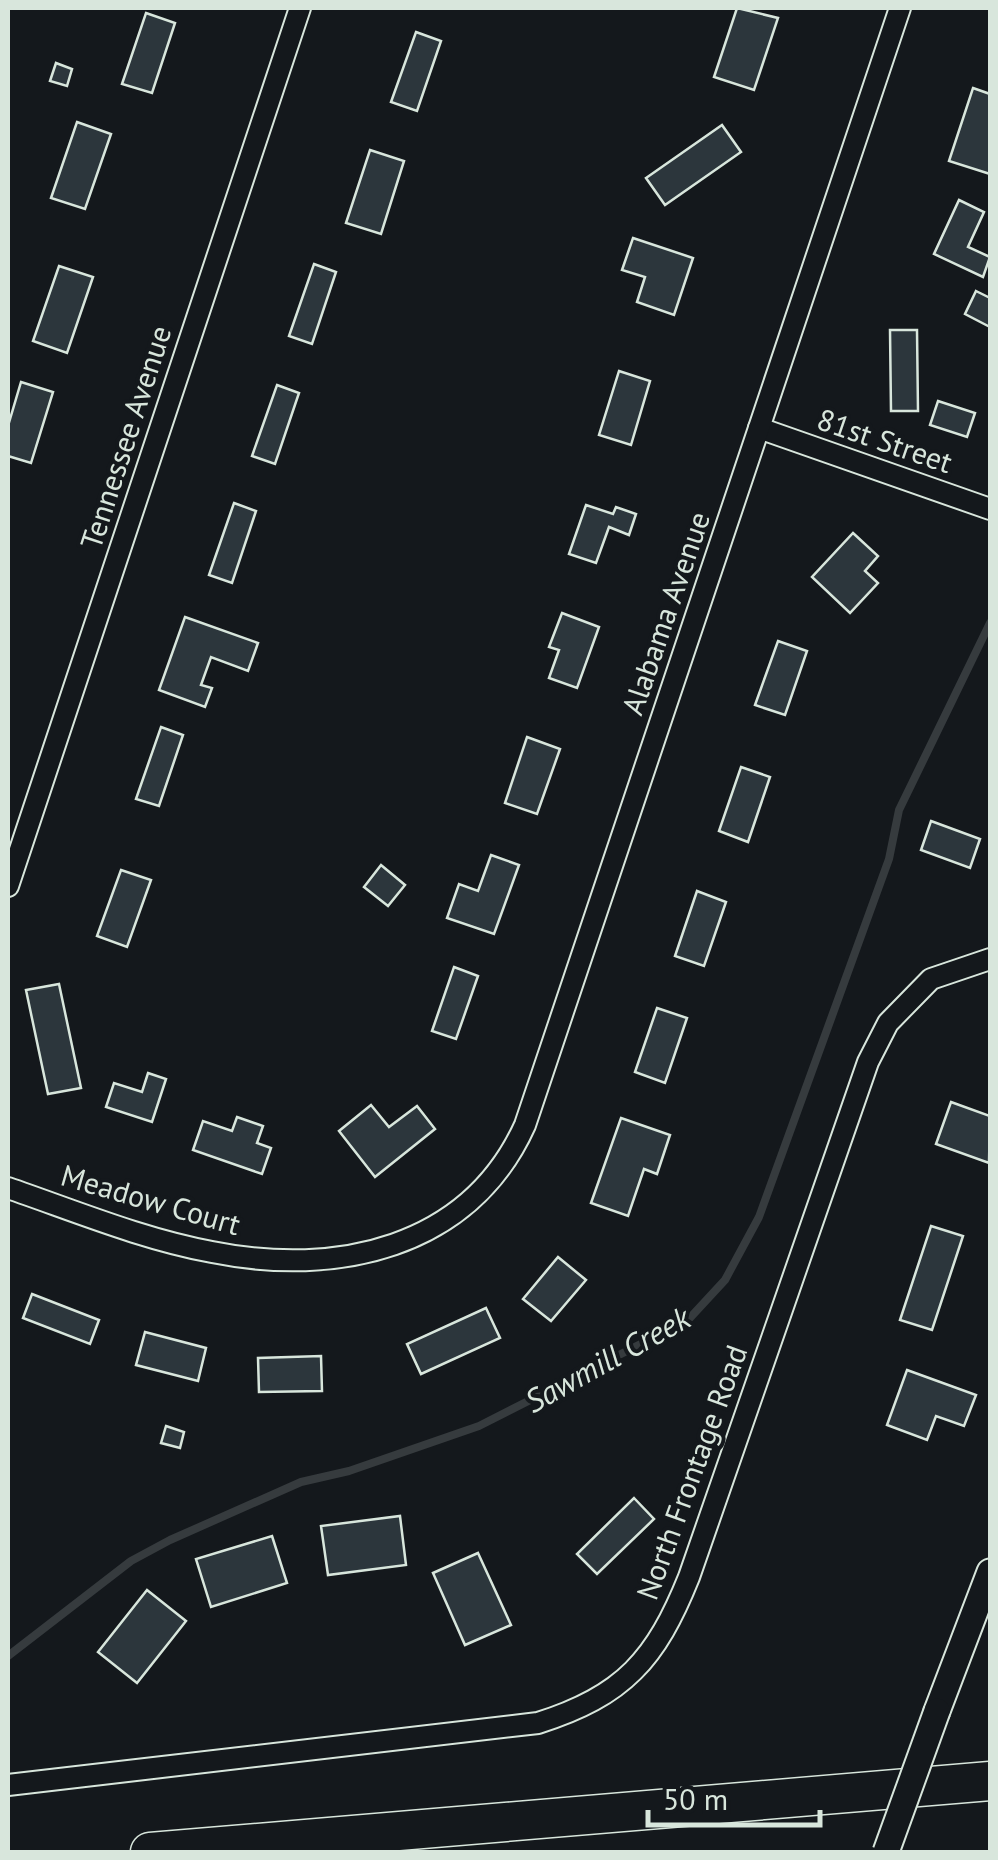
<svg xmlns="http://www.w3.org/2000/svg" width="998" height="1860" font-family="'PT Sans',sans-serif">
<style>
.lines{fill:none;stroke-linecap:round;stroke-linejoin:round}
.stream{stroke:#363b3e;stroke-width:8}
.building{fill:#2c363c;stroke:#d8e6dc;stroke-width:2.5}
.minor-casing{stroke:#d8e6dc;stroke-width:24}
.tertiary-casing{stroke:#d8e6dc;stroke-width:29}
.motorway-casing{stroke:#d8e6dc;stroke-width:41}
.minor{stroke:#14181c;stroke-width:20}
.tertiary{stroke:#14181c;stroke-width:25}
.motorway{stroke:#14181c;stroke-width:38}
.tertiary-bridge-casing{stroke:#d8e6dc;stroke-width:29;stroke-linecap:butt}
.tertiary-bridge{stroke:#14181c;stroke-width:25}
.labels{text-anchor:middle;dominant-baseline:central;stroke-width:8;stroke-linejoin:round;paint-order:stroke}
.street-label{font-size:30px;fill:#d8e6dc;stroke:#14181c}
.water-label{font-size:32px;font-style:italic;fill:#d8e6dc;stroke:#14181c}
</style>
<rect width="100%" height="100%" fill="#14181c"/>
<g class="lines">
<polyline class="stream" points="8,1656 131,1561 170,1540 301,1482 349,1471 479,1426 688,1320 725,1280 759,1217 889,859 899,810 990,623"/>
</g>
<g class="building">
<polygon points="737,8 778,18 754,90 714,77"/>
<polygon points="146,13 175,23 152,93 122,84"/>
<polygon points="416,32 441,41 417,111 391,102"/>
<polygon points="56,63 72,69 67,86 50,81"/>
<polygon points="973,88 990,94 990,174 949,161"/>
<polygon points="77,122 111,134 85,209 51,198"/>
<polygon points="722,125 741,152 665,205 646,178"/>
<polygon points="370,150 404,161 381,234 346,223"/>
<polygon points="959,200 984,212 968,247 990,257 983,277 934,254"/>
<polygon points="633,238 693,258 674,315 637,302 645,277 622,270"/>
<polygon points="314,264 336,272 312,344 289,336"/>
<polygon points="59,266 93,277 67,353 33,341"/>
<polygon points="976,291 990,298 990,327 965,314"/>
<polygon points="890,330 917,330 918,411 891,411"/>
<polygon points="619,371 650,381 631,445 599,435"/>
<polygon points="21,382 53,392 31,463 8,456 8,426"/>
<polygon points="277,385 299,393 275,464 252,456"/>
<polygon points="938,401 975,413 967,437 930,425"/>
<polygon points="234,503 256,511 232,583 209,575"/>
<polygon points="586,505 613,514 616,507 636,514 629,535 609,527 596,563 569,554"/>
<polygon points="853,533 878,556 865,571 878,583 850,613 812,577"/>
<polygon points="562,613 599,627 577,688 549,678 559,650 549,647"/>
<polygon points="185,617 258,643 248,671 211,657 201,685 212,688 205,707 159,690"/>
<polygon points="778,641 807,651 785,715 755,705"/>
<polygon points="161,727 183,735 159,806 136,799"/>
<polygon points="527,737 560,749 537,814 505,803"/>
<polygon points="741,767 770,777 748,842 719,831"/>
<polygon points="931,821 980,839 970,868 921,850"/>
<polygon points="491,855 519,865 494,934 447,918 459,884 478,891"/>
<polygon points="381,865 405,885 388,906 364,887"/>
<polygon points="121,870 151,880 127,947 97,936"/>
<polygon points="697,891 726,902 704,966 675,956"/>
<polygon points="454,967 478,976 456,1039 432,1031"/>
<polygon points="59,984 81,1088 48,1094 26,990"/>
<polygon points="657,1008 687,1018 665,1083 635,1072"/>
<polygon points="148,1073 166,1079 152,1122 106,1107 114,1083 142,1092"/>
<polygon points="951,1102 990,1116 989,1163 936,1144"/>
<polygon points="371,1105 389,1127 417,1106 435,1129 375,1177 339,1131"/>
<polygon points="237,1117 263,1126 257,1143 271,1148 262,1174 193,1150 203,1121 232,1131"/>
<polygon points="621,1118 670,1135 657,1174 644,1169 628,1216 591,1203"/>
<polygon points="931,1226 963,1236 932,1330 900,1320"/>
<polygon points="558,1257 586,1280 551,1321 523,1299"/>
<polygon points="32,1294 99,1320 90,1344 23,1318"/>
<polygon points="486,1308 500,1338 421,1374 407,1344"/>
<polygon points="145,1332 206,1348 198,1381 136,1365"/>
<polygon points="321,1356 322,1391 259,1392 258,1358"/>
<polygon points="907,1370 976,1395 964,1426 936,1416 927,1440 887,1425"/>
<polygon points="166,1426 184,1432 180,1448 161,1443"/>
<polygon points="634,1498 654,1519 597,1574 577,1554"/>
<polygon points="400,1516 406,1565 328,1575 321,1526"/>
<polygon points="272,1536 287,1583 211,1607 196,1559"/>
<polygon points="478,1553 511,1625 465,1645 433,1573"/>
<polygon points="147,1590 186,1621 137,1683 98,1652"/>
</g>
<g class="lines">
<g class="minor-casing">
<g id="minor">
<polyline points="759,428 990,509"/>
<polyline points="8,886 300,8"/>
<path d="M8 1188C75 1211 142 1239 212 1252 336 1277 469 1249 525 1125L900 8"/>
<path d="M8 1785 538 1723C624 1696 656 1659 689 1577L868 1062 888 1023 931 979 990 959"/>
</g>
</g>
<g class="tertiary-casing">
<polyline id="tertiary" points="937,1711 990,1572"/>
</g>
<g class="motorway-casing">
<polyline id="motorway" points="150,1852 990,1781"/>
</g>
<use href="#minor" class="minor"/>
<use href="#tertiary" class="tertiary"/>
<use href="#motorway" class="motorway"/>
<g class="tertiary-bridge-casing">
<polyline id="tertiary-bridge" points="886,1852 937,1711"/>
</g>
<use href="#tertiary-bridge" class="tertiary-bridge"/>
</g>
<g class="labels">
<g class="street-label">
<text transform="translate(125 437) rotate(-72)">Tennessee Avenue</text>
<text transform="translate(885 440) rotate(19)">81st Street</text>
<text transform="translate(665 613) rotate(-71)">Alabama Avenue</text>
<text transform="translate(151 1199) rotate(16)">Meadow Court</text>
<text transform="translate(691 1472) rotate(-70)">North Frontage Road</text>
</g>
<g class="water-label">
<text transform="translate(607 1359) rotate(-29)">Sawmill Creek</text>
</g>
</g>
<rect width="998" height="1860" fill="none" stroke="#d8e6dc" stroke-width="20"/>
<path d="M648 1810v15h172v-15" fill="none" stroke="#d8e6dc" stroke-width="5"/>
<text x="663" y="1810" font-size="30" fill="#d8e6dc" stroke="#14181c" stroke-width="8" paint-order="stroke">50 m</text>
</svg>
